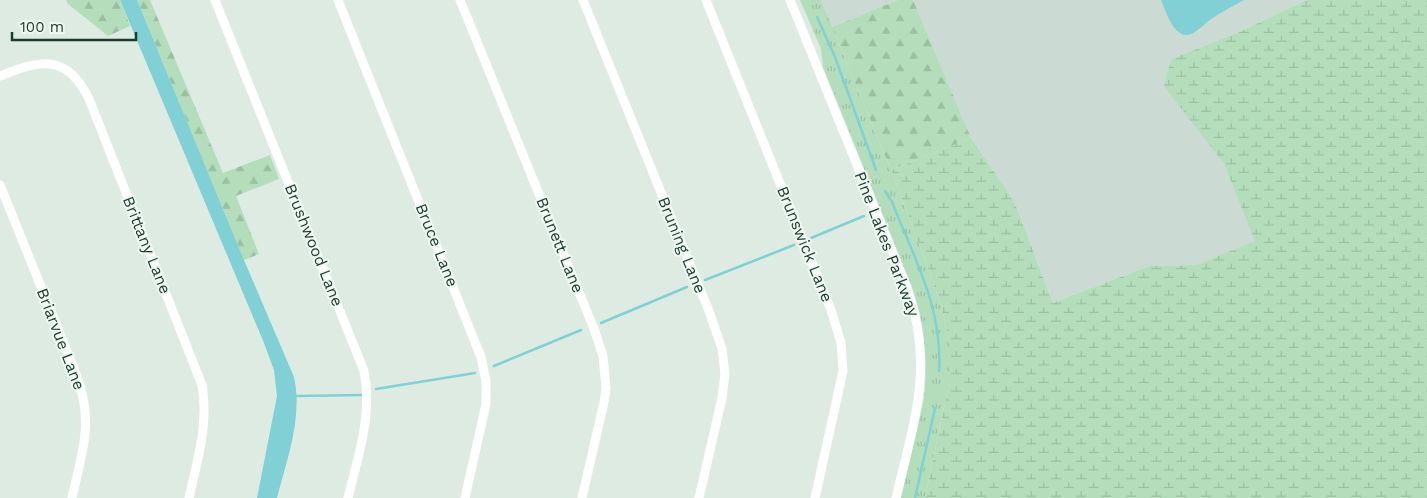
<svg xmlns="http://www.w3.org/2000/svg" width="1427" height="498" font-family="'Work Sans',sans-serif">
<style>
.built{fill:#cbdad2}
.grass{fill:url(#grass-tufts)}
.forest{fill:url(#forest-firs)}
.wetland{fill:url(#wetland-marsh)}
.water{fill:#80d0d5}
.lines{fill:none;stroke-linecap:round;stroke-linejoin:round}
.stream{stroke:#80d0d5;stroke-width:2.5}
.minor{stroke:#fff;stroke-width:9}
.labels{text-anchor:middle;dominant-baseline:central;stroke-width:4;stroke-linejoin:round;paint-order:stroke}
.street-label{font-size:16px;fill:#1e3b30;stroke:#eef7f1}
</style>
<defs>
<pattern id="grass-tufts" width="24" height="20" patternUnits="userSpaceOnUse" patternTransform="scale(1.25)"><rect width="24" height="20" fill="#b4debb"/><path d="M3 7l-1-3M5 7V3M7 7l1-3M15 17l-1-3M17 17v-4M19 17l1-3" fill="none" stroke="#9abfa1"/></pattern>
<pattern id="forest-firs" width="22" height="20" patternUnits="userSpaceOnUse" patternTransform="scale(1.25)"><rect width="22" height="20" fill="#b4debb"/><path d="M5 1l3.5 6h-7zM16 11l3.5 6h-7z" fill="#9abfa1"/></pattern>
<pattern id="wetland-marsh" width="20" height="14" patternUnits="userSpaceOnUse" patternTransform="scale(1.25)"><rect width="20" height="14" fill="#b4debb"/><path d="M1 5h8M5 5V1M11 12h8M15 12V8" fill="none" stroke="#9abfa1"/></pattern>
</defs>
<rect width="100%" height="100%" fill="#ddebe3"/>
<g class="built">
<polygon points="821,0 898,0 832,27"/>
<polygon points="913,0 1307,0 1237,33 1171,59 1165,86 1224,164 1256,241 1196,265 1149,266 1053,303 1014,201 971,138"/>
</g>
<path class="grass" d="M800 0H821L891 170 927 265 942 309 949 340V383L925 498H901L924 399C928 360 925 324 912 287L823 67 821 49Z"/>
<g class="forest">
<polygon points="66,0 120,0 130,26 108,36 68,4"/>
<polygon points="137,0 150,0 223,173 270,155 279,179 236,196 259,254 244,260"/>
<polygon points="898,0 913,0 971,138 891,170 832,27"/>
</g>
<polygon class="wetland" points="1307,0 1427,0 1427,498 925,498 949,383 949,340 942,309 927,265 891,170 971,138 1014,201 1053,303 1149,266 1196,265 1255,241 1224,164 1164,86 1171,59 1237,33"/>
<g class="water">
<path d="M120 0H137L244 260 294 377C303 417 287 459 277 498H257L277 396 274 370 264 343Z"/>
<path d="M1161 0H1244C1233 6 1221 12 1210 20 1205 23 1201 28 1195 32 1176 45 1166 12 1161 0Z"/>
</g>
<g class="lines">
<g class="stream">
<polyline points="817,17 835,57 876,170"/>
<path d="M885 191 892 202C914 258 943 308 939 371"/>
<polyline points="811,238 864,216"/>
<polyline points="705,280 794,245"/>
<polyline points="601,323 687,287"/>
<polyline points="494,366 581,330"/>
<polyline points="376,389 475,373"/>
<polyline points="295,396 361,395"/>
<polyline points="915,498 935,408"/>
</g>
<g class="minor">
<path d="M215 0 364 371C373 414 358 456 348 498"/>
<polyline points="338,0 481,357 486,381 486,404 465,498"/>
<polyline points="460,0 594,329 603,356 606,388 604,402 582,498"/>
<polyline points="583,0 709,311 722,349 725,374 722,398 699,498"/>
<polyline points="706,0 831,310 841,343 843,371 815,498"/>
<path d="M790 0 907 288C935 366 914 421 896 498"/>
<path d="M0 76C40 60 67 53 89 99L202 385C209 424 197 461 189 498"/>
<path d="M0 185 77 376C94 423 82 452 72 498"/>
</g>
</g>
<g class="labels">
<g class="street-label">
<text transform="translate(805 244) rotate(68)">Brunswick Lane</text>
<text transform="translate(887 244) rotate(69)">Pine Lakes Parkway</text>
<text transform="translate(147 245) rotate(68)">Brittany Lane</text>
<text transform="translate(314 245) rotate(68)">Brushwood Lane</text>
<text transform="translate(437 245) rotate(68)">Bruce Lane</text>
<text transform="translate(560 245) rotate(68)">Brunett Lane</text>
<text transform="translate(682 245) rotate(68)">Bruning Lane</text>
<text transform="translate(61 339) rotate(69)">Briarvue Lane</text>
</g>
</g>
<path d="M12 32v8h124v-8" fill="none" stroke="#1e3b30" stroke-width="2.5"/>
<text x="20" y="32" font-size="15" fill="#1e3b30" stroke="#eef7f1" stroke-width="4" paint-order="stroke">100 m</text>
</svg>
